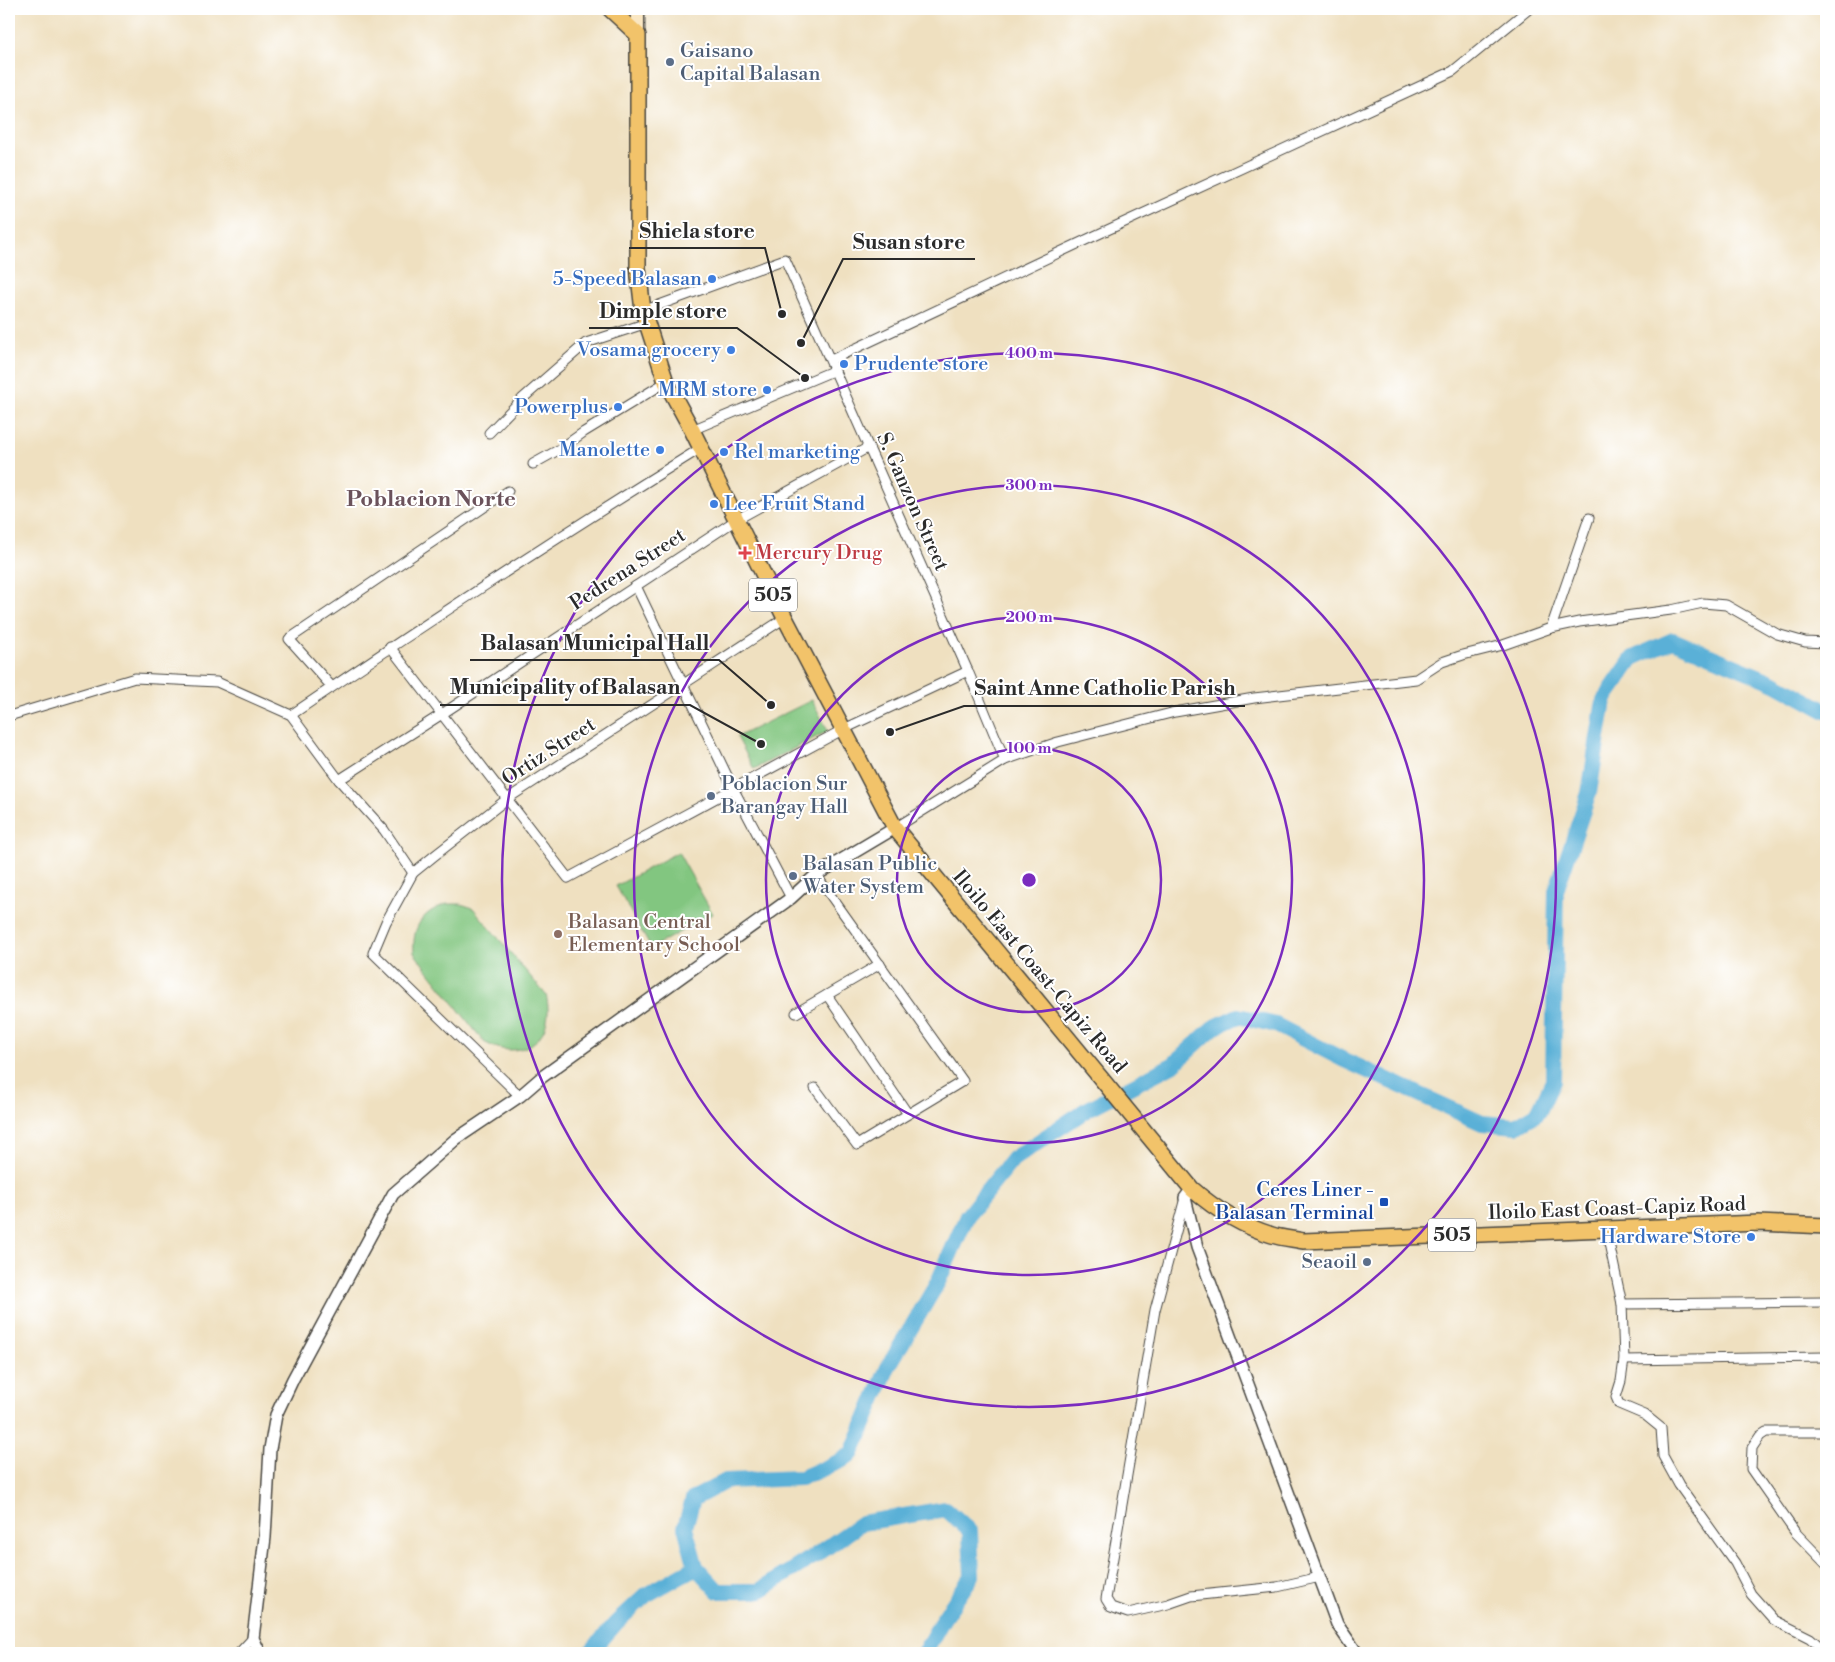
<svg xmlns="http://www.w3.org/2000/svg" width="1835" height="1662" font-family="'Libre Bodoni',serif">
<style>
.green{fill:#82c680;stroke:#567856}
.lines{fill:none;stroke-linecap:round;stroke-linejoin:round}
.river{stroke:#5ab0d7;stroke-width:16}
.minor-casing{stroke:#484641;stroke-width:11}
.tertiary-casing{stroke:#484641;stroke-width:14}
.secondary-casing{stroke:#484641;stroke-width:15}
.primary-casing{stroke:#484641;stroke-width:18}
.minor{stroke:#fff;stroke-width:9}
.tertiary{stroke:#fff;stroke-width:11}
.secondary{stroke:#fae7c3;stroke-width:12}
.primary{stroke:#f2c36a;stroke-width:15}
.ring{fill:none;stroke:#7b2cbf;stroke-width:2.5}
.service-dot{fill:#5c6f8a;stroke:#fff;stroke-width:2}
.shop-dot{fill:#3f7fe0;stroke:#fff;stroke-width:2}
.health-dot{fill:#e0444e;stroke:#fff;stroke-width:2}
.education-dot{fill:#8d6e63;stroke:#fff;stroke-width:2}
.transit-dot{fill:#1a4fb4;stroke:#fff;stroke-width:2}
.labels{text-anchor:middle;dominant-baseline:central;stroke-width:4;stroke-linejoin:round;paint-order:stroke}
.shield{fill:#fff;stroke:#6b6b6b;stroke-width:1}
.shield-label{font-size:19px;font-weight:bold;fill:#2b2b2b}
.service-label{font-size:20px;fill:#4e5e75;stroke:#fff;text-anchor:start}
.shop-label{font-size:20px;fill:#366cbe;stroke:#fff;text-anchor:end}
.street-label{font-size:20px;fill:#2b2b2b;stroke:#fff}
.health-label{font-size:20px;fill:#be3a42;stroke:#fff;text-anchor:start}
.education-label{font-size:20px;fill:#785e54;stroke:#fff;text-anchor:start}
.transit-label{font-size:20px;fill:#164399;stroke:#fff;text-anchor:end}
.quarter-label{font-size:22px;font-weight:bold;fill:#6b525b;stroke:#fff}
.centre{fill:#7b2cbf;stroke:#fff;stroke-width:2.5}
.ring-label{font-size:15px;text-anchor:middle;font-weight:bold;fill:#7b2cbf;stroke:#fff;stroke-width:4;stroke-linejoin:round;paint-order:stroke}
.leader{fill:none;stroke:#2b2b2b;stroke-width:2}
.callout-dot{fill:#2b2b2b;stroke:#fff;stroke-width:2}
.callout-label{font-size:21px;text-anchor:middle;font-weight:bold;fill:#2b2b2b;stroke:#fff;stroke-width:4;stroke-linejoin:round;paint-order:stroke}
</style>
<rect width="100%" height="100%" fill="#fff"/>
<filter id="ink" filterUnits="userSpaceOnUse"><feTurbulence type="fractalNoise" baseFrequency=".02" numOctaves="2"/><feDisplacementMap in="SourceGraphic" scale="10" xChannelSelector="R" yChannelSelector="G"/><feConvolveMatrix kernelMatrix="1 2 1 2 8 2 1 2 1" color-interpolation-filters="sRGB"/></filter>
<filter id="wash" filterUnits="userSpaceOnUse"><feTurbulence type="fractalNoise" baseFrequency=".0096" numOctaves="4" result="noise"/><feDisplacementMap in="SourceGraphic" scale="20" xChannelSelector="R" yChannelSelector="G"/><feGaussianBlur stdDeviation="1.12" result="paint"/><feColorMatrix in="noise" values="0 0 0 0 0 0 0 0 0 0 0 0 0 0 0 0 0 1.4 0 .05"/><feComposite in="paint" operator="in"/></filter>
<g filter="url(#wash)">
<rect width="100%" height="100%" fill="#efe0c0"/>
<g class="green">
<polygon points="812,700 828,731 754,769 737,737"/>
<polygon points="678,852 713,914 651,948 616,886"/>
<path d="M447 904H461L473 908 546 995C557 1038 522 1064 484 1042L414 953C412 926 422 912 447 904Z"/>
</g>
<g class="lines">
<g class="river">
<polyline points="590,1653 616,1623 646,1595 696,1567"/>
<polyline points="924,1653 943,1619 972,1576 970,1531 946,1509 862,1523 819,1553 759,1591 718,1591 696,1567 685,1527 693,1499 726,1481 801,1478 841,1461 852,1453 888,1367 938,1282 967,1216 1013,1159 1086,1110 1174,1064 1213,1028 1238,1016 1276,1025 1342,1059 1482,1123 1516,1126 1538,1113 1553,1081 1556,891 1589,793 1604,700 1633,658 1673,640 1777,684 1826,711"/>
</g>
</g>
</g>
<g filter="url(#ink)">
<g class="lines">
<g class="minor-casing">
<g id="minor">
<polyline points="643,311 785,259 968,671 1005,760"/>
<polyline points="831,360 1090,238 1453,71 1529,9"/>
<polyline points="692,430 835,370"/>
<polyline points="489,433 522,399 586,343 647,323"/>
<polyline points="533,464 560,449 584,432 666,382"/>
<polyline points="636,586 733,788 791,898"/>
<polyline points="1551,628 1589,518"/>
<polyline points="390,647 568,878 844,729 968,671"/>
<polyline points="332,687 289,639 508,491"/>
<path d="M291 715C426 623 562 534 701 448"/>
<polyline points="9,716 135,678 217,682 291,715 339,780 384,830 413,873"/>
<polyline points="339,780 442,714 736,520 869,447"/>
<polyline points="895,828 1005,760 1058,742 1175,712 1254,698 1416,679 1442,662 1463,655 1503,645 1551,628 1579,622 1671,610 1703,603 1726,605 1777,634 1805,642 1826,643"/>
<polyline points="827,995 908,1114"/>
<polyline points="796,1013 880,964"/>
<polyline points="815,1088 857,1145 963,1081 816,875"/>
<polyline points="520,1096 373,953 386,922 413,873 434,856 507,799 785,618"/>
<polyline points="1185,1198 1155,1310 1106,1599 1111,1607 1128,1613 1168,1604 1191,1596 1277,1587 1320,1577"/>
<polyline points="1606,1229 1622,1304 1624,1360 1621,1381 1616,1397 1619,1404 1645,1415 1661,1428 1663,1456 1679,1485 1735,1563 1751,1594 1774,1620 1810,1638 1826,1652"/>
<polyline points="1622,1304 1826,1302"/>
<polyline points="1624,1360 1826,1357"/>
<polyline points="1826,1432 1766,1432 1760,1436 1752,1448 1751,1469 1795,1532 1826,1564"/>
<polyline points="239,1653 253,1638"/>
</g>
</g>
<g class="tertiary-casing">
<g id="tertiary">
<polyline points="1192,1189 1185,1198 1197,1247 1337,1624 1357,1653"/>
<polyline points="260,1653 253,1638 265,1537 270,1449 276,1415 293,1379 393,1194 456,1139 520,1096 542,1077 791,898 816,875 895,828"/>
</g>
</g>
<g class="secondary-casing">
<polyline id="secondary" points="638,9 638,35"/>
</g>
<g class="primary-casing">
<path id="primary" d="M610 9 638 35V268L643 311 666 382 692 430 785 618 895 828 1192 1189C1215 1209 1242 1226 1272 1235 1282 1238 1293 1239 1303 1241L1759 1223 1826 1226"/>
</g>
<use href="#minor" class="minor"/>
<use href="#tertiary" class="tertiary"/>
<use href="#secondary" class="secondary"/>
<use href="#primary" class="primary"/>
</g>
</g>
<g class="ring">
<circle cx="1029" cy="880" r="132"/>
<circle cx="1029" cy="880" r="263"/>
<circle cx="1029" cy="880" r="395"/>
<circle cx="1029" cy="880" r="527"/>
</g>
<g class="service-dot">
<circle cx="670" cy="62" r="5"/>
<circle cx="711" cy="796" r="5"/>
<circle cx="793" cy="876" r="5"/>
<circle cx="1367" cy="1262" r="5"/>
</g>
<g class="shop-dot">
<circle cx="712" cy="279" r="5"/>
<circle cx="731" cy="350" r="5"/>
<circle cx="844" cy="364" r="5"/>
<circle cx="767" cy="390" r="5"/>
<circle cx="618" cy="407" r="5"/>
<circle cx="660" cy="450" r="5"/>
<circle cx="724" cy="452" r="5"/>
<circle cx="714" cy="504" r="5"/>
<circle cx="1751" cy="1237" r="5"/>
</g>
<path class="health-dot" d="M742.5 545.5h5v5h5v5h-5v5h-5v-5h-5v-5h5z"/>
<circle class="education-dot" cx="558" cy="934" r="5"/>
<rect class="transit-dot" x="1379" y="1197" width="10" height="10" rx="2.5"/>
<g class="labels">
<g class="shield">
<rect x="749" y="578.5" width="48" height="33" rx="4"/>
<rect x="1428" y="1218.5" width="48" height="33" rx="4"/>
</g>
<g class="shield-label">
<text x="773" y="595">505</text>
<text x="1452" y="1235">505</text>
</g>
<g class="service-label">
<text x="680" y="51">Gaisano<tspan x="680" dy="23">Capital Balasan</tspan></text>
<text x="721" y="784">Poblacion Sur<tspan x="721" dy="23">Barangay Hall</tspan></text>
<text x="803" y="864">Balasan Public<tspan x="803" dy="23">Water System</tspan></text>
<text x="1357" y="1262" text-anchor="end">Seaoil</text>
</g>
<g class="shop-label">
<text x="702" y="279">5-Speed Balasan</text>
<text x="721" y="350">Vosama grocery</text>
<text x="854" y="364" text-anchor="start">Prudente store</text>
<text x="757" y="390">MRM store</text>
<text x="608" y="407">Powerplus</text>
<text x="650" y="450">Manolette</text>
<text x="734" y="452" text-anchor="start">Rel marketing</text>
<text x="724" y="504" text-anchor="start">Lee Fruit Stand</text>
<text x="1741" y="1237">Hardware Store</text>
</g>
<g class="street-label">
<text transform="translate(912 502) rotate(66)">S. Ganzon Street</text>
<text transform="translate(628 570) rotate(-33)">Pedrena Street</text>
<text transform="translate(549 752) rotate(-33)">Ortiz Street</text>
<text transform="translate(1039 972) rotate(50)">Iloilo East Coast-Capiz Road</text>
<text transform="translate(1617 1209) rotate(-2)">Iloilo East Coast-Capiz Road</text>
</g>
<g class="health-label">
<text x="755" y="553">Mercury Drug</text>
</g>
<g class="education-label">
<text x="568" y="922">Balasan Central<tspan x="568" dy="23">Elementary School</tspan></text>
</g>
<g class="transit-label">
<text x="1374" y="1190">Ceres Liner -<tspan x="1374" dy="23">Balasan Terminal</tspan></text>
</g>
<g class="quarter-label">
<text x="431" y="499">Poblacion Norte</text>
</g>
</g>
<circle cx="1029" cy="880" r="8" class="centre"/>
<g class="ring-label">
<text x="1029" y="358">400 m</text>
<text x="1029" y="490">300 m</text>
<text x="1029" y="622">200 m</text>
<text x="1029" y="753">100 m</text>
</g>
<path class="leader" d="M782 314L765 248H629M801 343L843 259H975M805 378L737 328H589M771 705L719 660H470M761 744L690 705H440M890 732L964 706H1245"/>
<g class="callout-dot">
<circle cx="782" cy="314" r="5"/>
<circle cx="801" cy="343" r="5"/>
<circle cx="805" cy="378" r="5"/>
<circle cx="771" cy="705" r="5"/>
<circle cx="761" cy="744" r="5"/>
<circle cx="890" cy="732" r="5"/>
</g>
<g class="callout-label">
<text x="697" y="238">Shiela store</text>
<text x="909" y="249">Susan store</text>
<text x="663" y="318">Dimple store</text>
<text x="595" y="650">Balasan Municipal Hall</text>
<text x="565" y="694">Municipality of Balasan</text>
<text x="1105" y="695">Saint Anne Catholic Parish</text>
</g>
<rect width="1835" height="1662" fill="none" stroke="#fff" stroke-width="30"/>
</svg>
